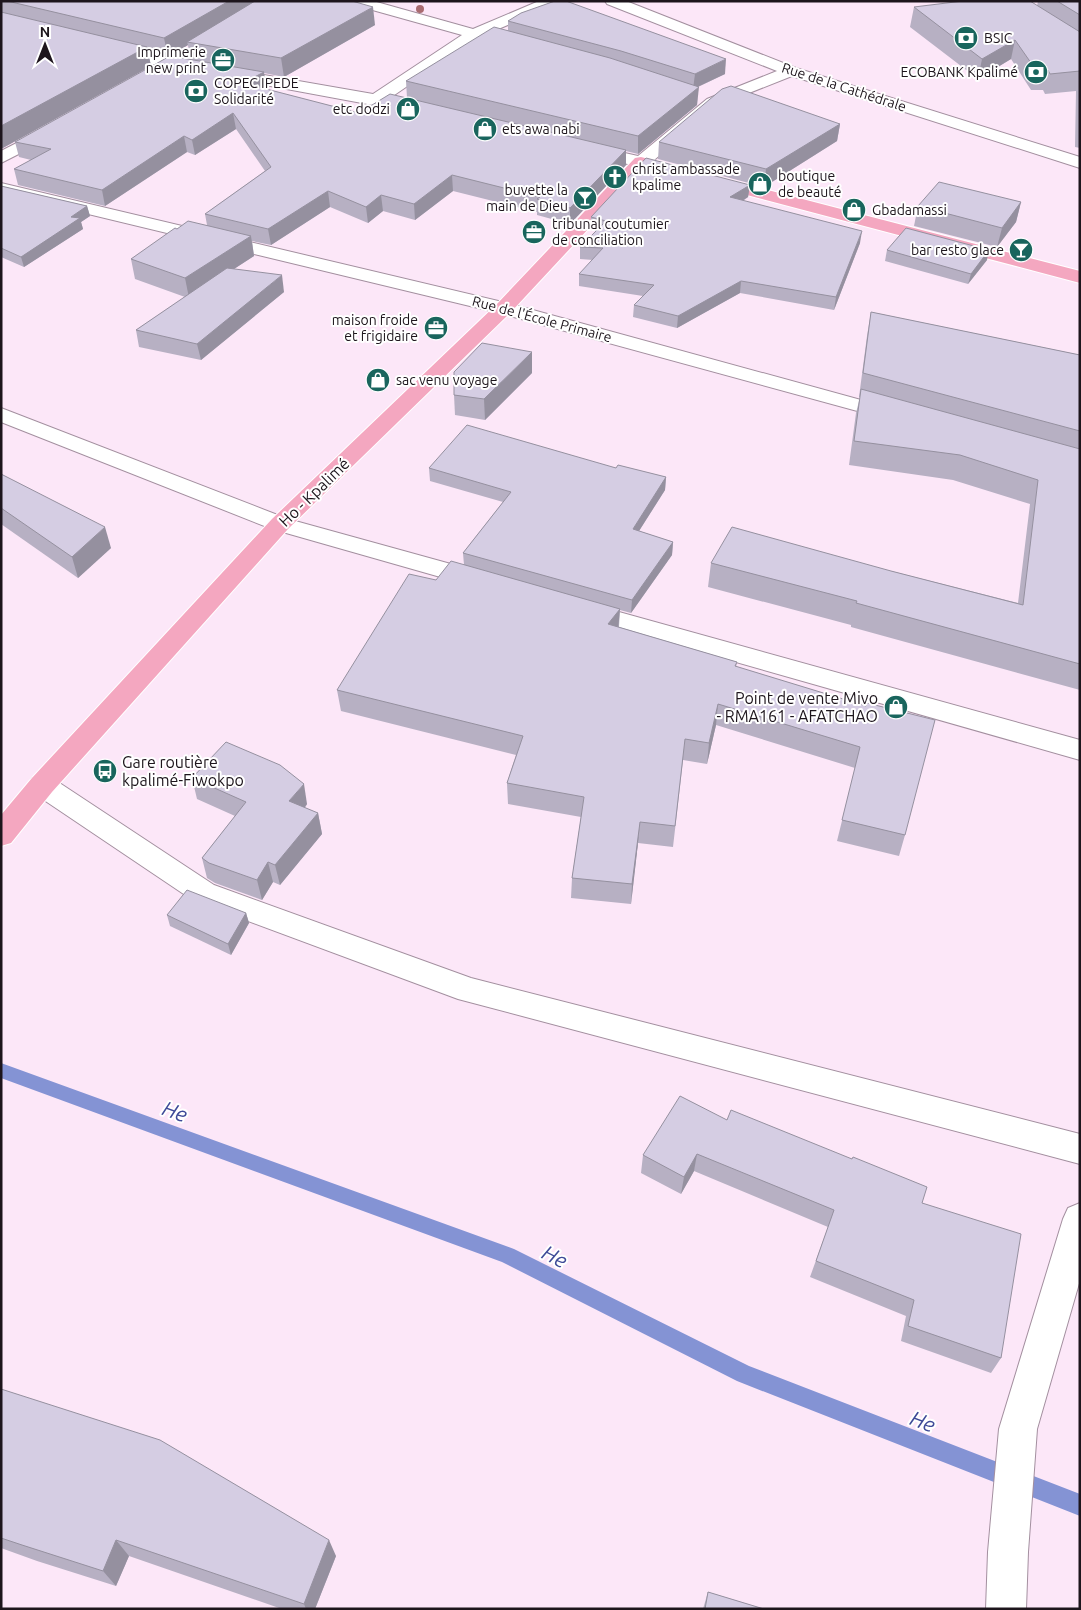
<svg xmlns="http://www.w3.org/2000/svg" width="1081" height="1610" font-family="Ubuntu,sans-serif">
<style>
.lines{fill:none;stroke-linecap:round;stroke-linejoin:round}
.stream{fill:#8493d4;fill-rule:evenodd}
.minor-casing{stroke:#a38f9f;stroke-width:2}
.major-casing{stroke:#fff;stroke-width:2}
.minor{fill:#fff;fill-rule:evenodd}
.major{fill:#f4a7c0;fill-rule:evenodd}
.tree{fill:#a96b70}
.wall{fill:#b7b0c3}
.shaded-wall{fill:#95909f}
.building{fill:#d5cde3;stroke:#95909f}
.labels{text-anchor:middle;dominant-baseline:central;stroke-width:4;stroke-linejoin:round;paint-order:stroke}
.far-poi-label{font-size:14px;fill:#1d151c;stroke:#fff;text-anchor:start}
.far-street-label{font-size:14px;fill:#1d151c;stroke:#fff}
.street-label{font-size:16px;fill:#1d151c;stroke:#fff}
.poi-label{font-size:16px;fill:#1d151c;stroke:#fff;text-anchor:end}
.near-water-label{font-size:21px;font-style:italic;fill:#3e4a98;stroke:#fff}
</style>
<rect width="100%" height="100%" fill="#fce7f8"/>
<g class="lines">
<polygon class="stream" points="1,1063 514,1249 749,1366 1080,1494 1080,1516 737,1381 502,1262 1,1078"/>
<g class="minor-casing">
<g id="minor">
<polygon points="349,1 373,1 473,29 539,1 559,1 557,4 489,33 521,42 524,45 521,48 516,50 476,39 390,98 422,105 424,108 422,111 416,113 152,64 109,54 106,51 109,48 114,46 189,62 373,94 462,35 351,4"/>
<polygon points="605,1 626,1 796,68 1080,157 1080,168 792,76 719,105 647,166 641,167 583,154 581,150 583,146 589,145 638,156 707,99 777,71 607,4"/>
<polygon points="48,127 54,128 56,132 54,136 1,163 1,151"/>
<polygon points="1,183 511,304 901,411 905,415 901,419 894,421 499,313 1,193"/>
<polygon points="1,408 288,519 487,574 491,580 487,586 479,588 272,529 1,422"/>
<polygon points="583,602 1080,740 1080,760 574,616 571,610 574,604"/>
<polygon points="42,775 52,778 214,885 471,978 1080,1134 1080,1164 458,999 194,901 32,792 28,785 32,778"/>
<polygon points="1080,1203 1080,1280 1037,1429 1028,1552 1026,1609 986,1609 988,1552 999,1429 1063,1219 1068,1208"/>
</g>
</g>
<g class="major-casing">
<polygon id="major" points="641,157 1080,271 1080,283 645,168 511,312 288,529 52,792 11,843 1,846 1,815 32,778 272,519 497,304 635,158"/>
</g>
<use href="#minor" class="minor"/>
<use href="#major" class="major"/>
</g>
<circle class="tree" cx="420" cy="9" r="4"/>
<g class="wall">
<polygon points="1,1 352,1 375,25 284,77 264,73 266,87 263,89 359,113 407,98 406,81 508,31 508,21 725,74 698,87 697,105 638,154 626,151 626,165 570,224 537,215 537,212 453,191 415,220 383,211 368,223 330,207 271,245 252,241 254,256 234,269 284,292 201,360 139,347 136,330 185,297 135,279 131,259 177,229 207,225 205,214 265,171 236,129 195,155 187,152 105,206 18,185 14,169 31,160 19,157 15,142 190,60 188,45 168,57 148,52 151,66 1,149"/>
<polygon points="1038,1 1080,1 1080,148 1075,147 1076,91 1045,94 1043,90 1031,90 1011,59 978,79 910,27 914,7 1037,6"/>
<polygon points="840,124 837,141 764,187 658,159 659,142"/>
<polygon points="750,185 748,197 743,201 860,243 834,310 740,293 677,328 633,317 634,305 643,296 579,286 579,274 593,260 580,259 580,247 596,231 590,229 591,217"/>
<polygon points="1,186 87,206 90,216 81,222 83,229 24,267 1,257"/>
<polygon points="1021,202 1016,222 997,247 914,226 918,206"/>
<polygon points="887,250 987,260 968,284 885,261"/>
<polygon points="871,312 1080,355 1080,690 851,627 851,625 708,587 711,563 891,571 1018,603 1030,504 953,480 849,465 856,413 860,397 859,397 867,336"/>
<polygon points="532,373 485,420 455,415 454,395"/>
<polygon points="429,468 616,468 666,477 665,490 639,531 673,542 672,555 631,613 620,610 619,627 737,662 736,667 866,706 905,835 899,856 837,841 855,768 716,725 707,764 683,760 673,847 638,843 631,904 571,898 572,878 581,817 508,804 507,783 516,755 341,711 337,690 436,580 464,565 463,553 503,502 430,481"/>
<polygon points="1,474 111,548 78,578 1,524"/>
<polygon points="192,778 307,804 305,808 318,813 322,834 280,885 273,882 262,900 215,883 207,878 202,858 235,816 197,799"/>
<polygon points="246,913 249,923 231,955 170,926 167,915"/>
<polygon points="727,1120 922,1203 1001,1358 991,1373 901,1341 906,1316 810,1277 828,1227 694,1171 681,1194 641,1173 643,1155"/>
<polygon points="1,1389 336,1556 315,1609 282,1609 129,1556 116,1586 37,1561 1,1548"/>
<polygon points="708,1592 764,1609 703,1609"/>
</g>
<g class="shaded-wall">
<polygon points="229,1 263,1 187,42 188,45 168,57 164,38"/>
<polygon points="373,7 375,25 284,77 281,58"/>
<polygon points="1015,40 1011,59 978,79 982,59"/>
<polygon points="147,47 151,66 1,149 1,126"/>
<polygon points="726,59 725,74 693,89 695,74"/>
<polygon points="264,72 266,87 245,99 243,83"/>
<polygon points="699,87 697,105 638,154 638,136"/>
<polygon points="233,113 236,129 195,155 192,140"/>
<polygon points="840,124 837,141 764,187 766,169"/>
<polygon points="184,136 187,152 105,206 102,190"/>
<polygon points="626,150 626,165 570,224 570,208"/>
<polygon points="452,175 453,191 415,220 414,204"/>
<polygon points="750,185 748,197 729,209 730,197"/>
<polygon points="328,191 330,207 271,245 268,229"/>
<polygon points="381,195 383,211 368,223 366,207"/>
<polygon points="1021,202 1016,222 997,247 1002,228"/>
<polygon points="87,206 90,216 81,222 83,229 24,267 21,257 71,217"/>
<polygon points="862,231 860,243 834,310 836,297"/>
<polygon points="251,236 254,256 189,298 185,278"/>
<polygon points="989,250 987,260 968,284 971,274"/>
<polygon points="282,275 284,292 201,360 197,344"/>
<polygon points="741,281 740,293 677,328 678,316"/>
<polygon points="532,352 532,373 485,420 484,399"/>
<polygon points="666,477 665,490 632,542 633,529"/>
<polygon points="105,527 111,548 78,578 72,557"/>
<polygon points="673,542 672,555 631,613 632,600"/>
<polygon points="620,609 618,630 608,624"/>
<polygon points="718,704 716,725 707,764 709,743"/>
<polygon points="304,784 307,804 293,822 289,801"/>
<polygon points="318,813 322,834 280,885 275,865"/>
<polygon points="640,822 638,843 631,904 632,884"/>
<polygon points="268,862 273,882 262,900 257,880"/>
<polygon points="246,913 249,923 231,955 228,944"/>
<polygon points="697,1154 694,1171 681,1194 684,1177"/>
<polygon points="116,1540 129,1556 116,1586 103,1571"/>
<polygon points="329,1540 336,1556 315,1609 306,1609 304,1604"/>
</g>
<g class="building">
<polygon points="7,1 229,1 164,38"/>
<polygon points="255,1 352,1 373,7 281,58 187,42"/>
<polygon points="555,1 566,1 726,59 695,74 621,51 508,21 521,13"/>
<polygon points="963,1 1030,1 1080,32 1080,71 1050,74 1048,70 1036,70 1015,40 982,59 914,7"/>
<polygon points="1057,1 1080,1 1080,15"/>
<polygon points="1,12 147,47 1,126"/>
<polygon points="494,27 610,58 699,87 638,136 406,81"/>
<polygon points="170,56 264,72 243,83 359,113 390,94 626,150 570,208 537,199 540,197 452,175 414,204 381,195 366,207 328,191 268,229 205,214 271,167 233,113 192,140 184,136 102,190 14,169 51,149 15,142"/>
<polygon points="731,86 840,124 766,169 659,142 722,89"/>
<polygon points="646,158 750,185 730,197 862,231 836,297 741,281 678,316 634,305 654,285 579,274 603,248 580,247 606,221 591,217"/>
<polygon points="939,182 1021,202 1002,228 918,206"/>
<polygon points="1,186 87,206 71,217 80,218 21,257 1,248"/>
<polygon points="188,221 251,236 185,278 131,259 175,228 177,229"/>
<polygon points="906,228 989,250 971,274 887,250"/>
<polygon points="227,268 282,275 197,344 136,330"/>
<polygon points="871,312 1080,355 1080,431 863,373"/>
<polygon points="482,343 532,352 484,399 454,395 454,372"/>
<polygon points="861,389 1080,449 1080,664 856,603 857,601 711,563 732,527 891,571 1023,605 1038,480 960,455 854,441"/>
<polygon points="467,425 616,468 618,465 666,477 633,529 673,542 632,600 463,553 511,492 429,468"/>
<polygon points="1,474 105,527 72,557 1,508"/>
<polygon points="451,561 620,609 608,624 737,662 735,666 866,706 867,703 935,720 905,835 842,820 860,747 718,704 709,743 685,739 675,826 640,822 632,884 572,878 584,797 507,783 523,736 337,690 409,574 436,580"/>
<polygon points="226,742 280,765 304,784 289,801 318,813 275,865 268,862 257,880 209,863 202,858 246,802 192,778"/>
<polygon points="187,890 246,913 228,944 167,915"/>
<polygon points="680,1096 727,1120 731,1110 852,1159 853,1157 927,1187 922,1203 1021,1234 1001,1358 908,1326 914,1300 816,1261 834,1210 697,1154 684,1177 643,1155"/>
<polygon points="1,1389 160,1440 329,1540 304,1604 116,1540 103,1571 22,1545 1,1538"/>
<polygon points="708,1592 764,1609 705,1609"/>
</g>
<defs>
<g id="bank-disc" transform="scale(1.25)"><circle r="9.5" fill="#19655d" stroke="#fff"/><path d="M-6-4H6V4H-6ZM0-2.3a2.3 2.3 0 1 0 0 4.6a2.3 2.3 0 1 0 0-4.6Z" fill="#fff"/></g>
<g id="office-disc" transform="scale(1.25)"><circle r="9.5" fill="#19655d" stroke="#fff"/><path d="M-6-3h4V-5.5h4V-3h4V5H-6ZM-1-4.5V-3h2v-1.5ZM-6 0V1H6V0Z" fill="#fff"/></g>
<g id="shop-disc" transform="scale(1.25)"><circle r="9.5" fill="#19655d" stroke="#fff"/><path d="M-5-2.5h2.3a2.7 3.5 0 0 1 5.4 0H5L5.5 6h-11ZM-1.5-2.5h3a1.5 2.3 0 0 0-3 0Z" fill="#fff"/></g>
<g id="church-disc" transform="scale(1.25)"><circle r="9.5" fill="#19655d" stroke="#fff"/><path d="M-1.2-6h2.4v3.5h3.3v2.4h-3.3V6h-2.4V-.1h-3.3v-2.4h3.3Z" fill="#fff"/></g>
<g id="bar-disc" transform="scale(1.25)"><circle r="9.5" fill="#19655d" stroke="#fff"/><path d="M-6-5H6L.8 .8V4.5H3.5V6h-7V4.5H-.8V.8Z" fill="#fff"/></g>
<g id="bus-disc" transform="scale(1.25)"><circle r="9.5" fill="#19655d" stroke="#fff"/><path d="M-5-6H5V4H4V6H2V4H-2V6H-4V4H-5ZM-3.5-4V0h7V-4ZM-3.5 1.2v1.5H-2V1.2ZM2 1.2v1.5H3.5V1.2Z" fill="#fff"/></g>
</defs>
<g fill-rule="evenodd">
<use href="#bank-disc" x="966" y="38"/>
<use href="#office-disc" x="223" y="60"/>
<use href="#bank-disc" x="1036" y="72"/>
<use href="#bank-disc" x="196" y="91"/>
<use href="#shop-disc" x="408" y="109"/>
<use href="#shop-disc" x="485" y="129"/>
<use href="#church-disc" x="615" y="177"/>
<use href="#shop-disc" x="760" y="184"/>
<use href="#bar-disc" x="585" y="198"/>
<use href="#shop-disc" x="854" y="210"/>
<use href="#office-disc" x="534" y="232"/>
<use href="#bar-disc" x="1021" y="250"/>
<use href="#office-disc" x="436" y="328"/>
<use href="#shop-disc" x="378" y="380"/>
<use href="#shop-disc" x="896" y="707"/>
<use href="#bus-disc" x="105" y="771"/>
</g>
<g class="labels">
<g class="far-poi-label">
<text x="984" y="38">BSIC</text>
<text x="206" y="52" text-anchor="end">Imprimerie<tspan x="206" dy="16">new print</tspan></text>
<text x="1018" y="72" text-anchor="end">ECOBANK Kpalimé</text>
<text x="214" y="83">COPEC IPEDE<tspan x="214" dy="16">Solidarité</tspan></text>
<text x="390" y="109" text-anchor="end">etc dodzi</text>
<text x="502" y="129">ets awa nabi</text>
<text x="632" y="169">christ ambassade<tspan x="632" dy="16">kpalime</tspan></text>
<text x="778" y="176">boutique<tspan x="778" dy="16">de beauté</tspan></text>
<text x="568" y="190" text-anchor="end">buvette la<tspan x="568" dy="16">main de Dieu</tspan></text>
<text x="872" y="210">Gbadamassi</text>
<text x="552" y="224">tribunal coutumier<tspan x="552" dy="16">de conciliation</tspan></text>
<text x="1004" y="250" text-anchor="end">bar resto glace</text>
<text x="418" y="320" text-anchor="end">maison froide<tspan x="418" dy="16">et frigidaire</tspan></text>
<text x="396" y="380">sac venu voyage</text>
</g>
<g class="far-street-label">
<text transform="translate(844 87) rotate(18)">Rue de la Cathédrale</text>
<text transform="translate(542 319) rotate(15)">Rue de l'École Primaire</text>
</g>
<g class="street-label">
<text transform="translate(314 492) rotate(-44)">Ho - Kpalimé</text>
</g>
<g class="poi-label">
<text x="878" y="698">Point de vente Mivo<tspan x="878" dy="18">- RMA161 - AFATCHAO</tspan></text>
<text x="122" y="762" text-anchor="start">Gare routière<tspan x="122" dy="18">kpalimé-Fiwokpo</tspan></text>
</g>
<g class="near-water-label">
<text transform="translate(175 1111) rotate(20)">He</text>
<text transform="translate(555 1256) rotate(27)">He</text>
<text transform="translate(923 1421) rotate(21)">He</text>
</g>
</g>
<rect width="1081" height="1610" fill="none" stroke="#1d151c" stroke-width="5"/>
<g transform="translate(45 45)" stroke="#ffffff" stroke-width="4" paint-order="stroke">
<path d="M0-4L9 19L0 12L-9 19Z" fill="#1d151c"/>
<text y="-8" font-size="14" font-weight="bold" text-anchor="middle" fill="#1d151c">N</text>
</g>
</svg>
